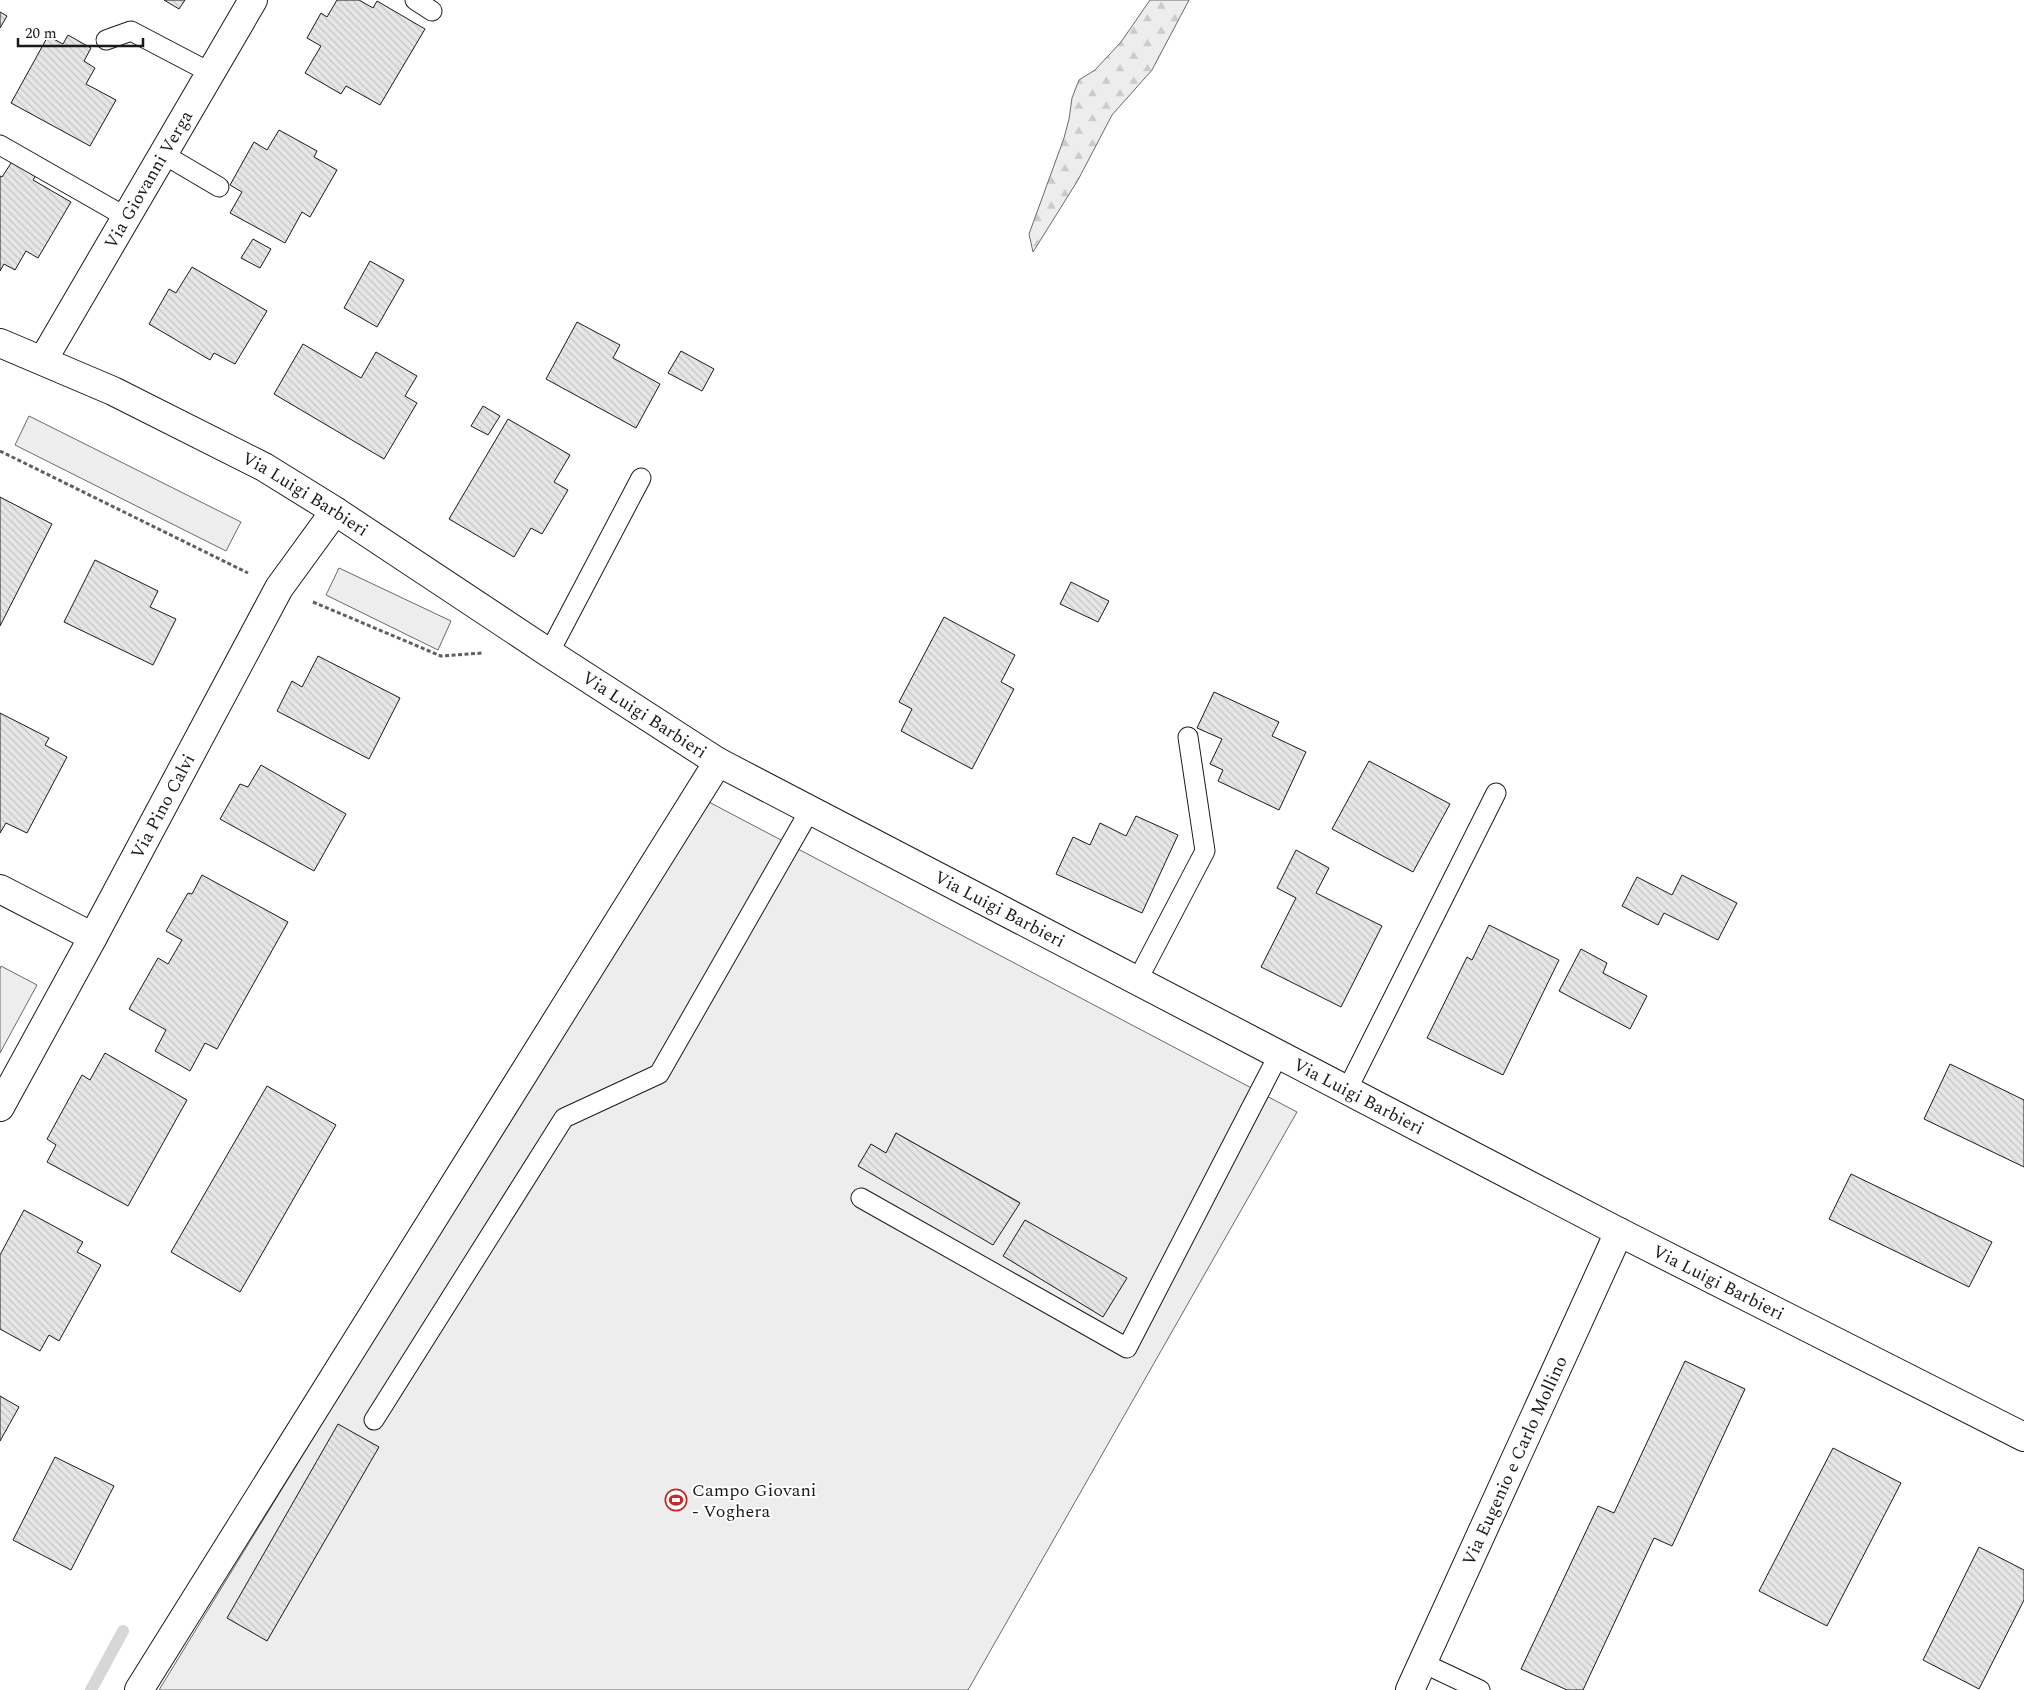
<svg xmlns="http://www.w3.org/2000/svg" width="2024" height="1690" font-family="Spectral,serif">
<style>
.built{fill:#ededed;stroke:#6a6a6a;fill-rule:evenodd}
.forest{fill:url(#forest-firs);stroke:#6a6a6a}
.lines{fill:none;stroke-linecap:round;stroke-linejoin:round}
.stream{stroke:#d7d7d7;stroke-width:12}
.building{fill:url(#building-back-hatch);stroke:#1a1a1a}
.service-casing{stroke:#1a1a1a;stroke-width:21}
.minor-casing{stroke:#1a1a1a;stroke-width:30}
.path{stroke:#5f5f5f;stroke-width:3;stroke-dasharray:4 2.5;stroke-linecap:butt}
.service{stroke:#fff;stroke-width:19}
.minor{stroke:#fff;stroke-width:28}
.labels{text-anchor:middle;dominant-baseline:central;stroke-width:4;stroke-linejoin:round;paint-order:stroke}
.street-label{font-size:18px;fill:#1a1a1a;stroke:#fff}
.poi-label{font-size:18px;fill:#1a1a1a;stroke:#fff;text-anchor:start}
</style>
<defs>
<pattern id="forest-firs" width="22" height="20" patternUnits="userSpaceOnUse" patternTransform="scale(1.25)"><rect width="22" height="20" fill="#ededed"/><path d="M5 1l3.5 6h-7zM16 11l3.5 6h-7z" fill="#cbcbcb"/></pattern>
<pattern id="building-back-hatch" width="6" height="6" patternUnits="userSpaceOnUse" patternTransform="scale(1.25)"><rect width="6" height="6" fill="#e6e6e6"/><path d="M-1 5l2 2M0 0l6 6M5-1l2 2" fill="none" stroke="#c5c5c5"/></pattern>
</defs>
<rect width="100%" height="100%" fill="#fff"/>
<g class="built">
<polygon points="29,416 241,522 226,551 15,445"/>
<polygon points="339,568 451,621 438,650 326,595"/>
<path d="M707 801 1297 1112 968 1690H159L591 984ZM896 1133 1019 1202V1203L890 1146Z"/>
<polygon points="1,966 37,985 0,1053 0,969"/>
</g>
<polygon class="forest" points="1150,0 1189,0 1152,70 1112,115 1078,180 1033,252 1029,234 1064,138 1069,119 1072,98 1079,80 1095,70 1121,42"/>
<g class="lines">
<polyline class="stream" points="91,1690 123,1631"/>
</g>
<g class="building">
<polygon points="164,0 185,0 179,9"/>
<polygon points="337,0 359,0 373,8 377,1 425,29 380,105 346,86 341,94 305,73 321,46 307,38 321,13 327,17"/>
<polygon points="0,12 7,16 0,28"/>
<polygon points="68,35 91,48 84,61 95,68 86,84 116,100 90,146 11,103 48,36 63,44"/>
<polygon points="279,130 317,151 314,157 337,170 310,217 302,212 285,243 230,213 242,192 230,185 254,142 267,150"/>
<polygon points="13,160 37,174 33,180 71,202 38,258 26,251 15,270 4,264 0,271 0,176 2,177"/>
<polygon points="253,239 271,249 260,268 241,258"/>
<polygon points="370,261 404,280 377,327 344,308"/>
<polygon points="192,267 267,311 235,364 214,353 210,360 149,324 169,289 176,293"/>
<polygon points="577,322 620,345 613,358 660,384 636,428 546,379"/>
<polygon points="303,344 361,378 376,352 417,376 405,396 417,403 384,459 274,394"/>
<polygon points="681,351 714,369 702,391 668,373"/>
<polygon points="483,406 500,416 488,435 471,426"/>
<polygon points="508,419 570,455 554,482 568,490 542,534 531,528 514,557 449,519"/>
<polygon points="0,497 52,524 0,626"/>
<polygon points="95,560 158,591 150,607 176,619 153,665 64,622"/>
<polygon points="1071,582 1109,601 1098,622 1060,604"/>
<polygon points="944,617 1015,655 1001,682 1014,689 972,769 901,731 912,709 899,702"/>
<polygon points="318,656 400,698 369,759 277,711 292,681 302,687"/>
<polygon points="1214,692 1279,722 1272,736 1306,752 1279,810 1218,781 1223,770 1210,764 1222,739 1197,728"/>
<polygon points="0,713 49,738 45,745 67,757 27,833 6,823 0,833"/>
<polygon points="1369,761 1450,804 1413,872 1332,829"/>
<polygon points="261,765 346,814 314,871 220,819 240,784 248,787"/>
<polygon points="1136,816 1178,835 1142,913 1056,874 1073,837 1090,845 1100,823 1126,836"/>
<polygon points="1296,850 1329,868 1316,893 1382,926 1341,1007 1261,967 1296,898 1277,888"/>
<polygon points="202,875 288,922 217,1049 205,1043 190,1071 155,1051 166,1030 129,1009 158,958 168,964 182,940 166,931 188,893 192,894"/>
<polygon points="1682,875 1737,903 1718,940 1664,913 1658,925 1622,906 1637,877 1672,895"/>
<polygon points="1489,925 1559,960 1503,1075 1427,1038 1467,957 1472,960"/>
<polygon points="1581,949 1607,963 1603,973 1647,996 1630,1029 1559,991"/>
<polygon points="105,1053 187,1100 128,1206 47,1162 56,1145 47,1139 82,1075 90,1080"/>
<polygon points="1950,1064 2024,1100 2024,1167 1924,1119"/>
<polygon points="267,1086 336,1125 240,1292 171,1252"/>
<polygon points="896,1133 1020,1203 993,1245 858,1166 871,1144 886,1153"/>
<polygon points="1851,1174 1992,1242 1969,1287 1829,1219"/>
<polygon points="24,1210 83,1242 77,1252 101,1265 59,1341 49,1335 40,1351 0,1329 0,1255"/>
<polygon points="1025,1220 1127,1278 1103,1317 1003,1256"/>
<polygon points="1685,1361 1745,1389 1672,1546 1654,1538 1583,1690 1567,1690 1521,1669 1598,1506 1614,1513"/>
<polygon points="0,1396 19,1407 0,1441"/>
<polygon points="338,1424 379,1447 267,1641 227,1618"/>
<polygon points="1833,1448 1901,1483 1827,1626 1759,1591"/>
<polygon points="55,1457 114,1486 71,1570 13,1540"/>
<polygon points="1979,1547 2024,1570 2024,1600 1979,1689 1923,1660"/>
</g>
<g class="lines">
<g class="service-casing">
<g id="service">
<polyline points="415,0 432,11"/>
<polyline points="106,40 131,31 211,73"/>
<polyline points="0,145 126,217"/>
<polyline points="163,154 219,187"/>
<polyline points="549,653 641,478"/>
<polyline points="1137,981 1205,851 1188,737"/>
<polyline points="1347,1090 1496,793"/>
<polyline points="861,1198 1127,1348 1279,1054"/>
<polyline points="374,1420 564,1118 659,1074 810,810"/>
<polyline points="1423,1663 1480,1690"/>
</g>
</g>
<g class="minor-casing">
<g id="minor">
<path id="s1" d="M0 343 113 391 264 467 335 511 549 653 718 762 1619 1232 2024 1437"/>
<path id="s2" d="M43 360 253 0"/>
<polyline points="0,889 93,937"/>
<path id="s3" d="M0 1107 93 937 279 588 335 511"/>
<polyline points="139,1690 718,762"/>
<path id="s4" d="M1410 1690 1619 1232"/>
</g>
</g>
<g class="path">
<polyline points="0,451 248,573"/>
<polyline points="313,602 441,656 483,653"/>
</g>
<use href="#service" class="service"/>
<use href="#minor" class="minor"/>
</g>
<defs>
<g id="stadium-ring" transform="scale(1.125)"><circle r="9.5" fill="#fff" stroke="#c62828" stroke-width="1.5"/><path d="M0-5a6.5 5 0 1 0 0 10a6.5 5 0 1 0 0-10ZM-3.5-1.8h7v3.6h-7Z" fill="#c62828"/></g>
</defs>
<g fill-rule="evenodd">
<use href="#stadium-ring" x="676" y="1500"/>
</g>
<g class="labels">
<g class="street-label">
<text stroke="none"><textPath href="#s2" startOffset="209">Via Giovanni Verga</textPath></text>
<text stroke="none"><textPath href="#s1" startOffset="341">Via Luigi Barbieri</textPath></text>
<text stroke="none"><textPath href="#s1" startOffset="746">Via Luigi Barbieri</textPath></text>
<text stroke="none"><textPath href="#s3" startOffset="342">Via Pino Calvi</textPath></text>
<text stroke="none"><textPath href="#s1" startOffset="1151">Via Luigi Barbieri</textPath></text>
<text stroke="none"><textPath href="#s1" startOffset="1556">Via Luigi Barbieri</textPath></text>
<text stroke="none"><textPath href="#s1" startOffset="1961">Via Luigi Barbieri</textPath></text>
<text stroke="none"><textPath href="#s4" startOffset="252">Via Eugenio e Carlo Mollino</textPath></text>
</g>
<g class="poi-label">
<text x="692" y="1490">Campo Giovani<tspan x="692" dy="21">- Voghera</tspan></text>
</g>
</g>
<path d="M18 38v8h125v-8" fill="none" stroke="#1a1a1a" stroke-width="2.5"/>
<text x="25" y="38" font-size="15" fill="#1a1a1a" stroke="#ffffff" stroke-width="4" paint-order="stroke">20 m</text>
</svg>
